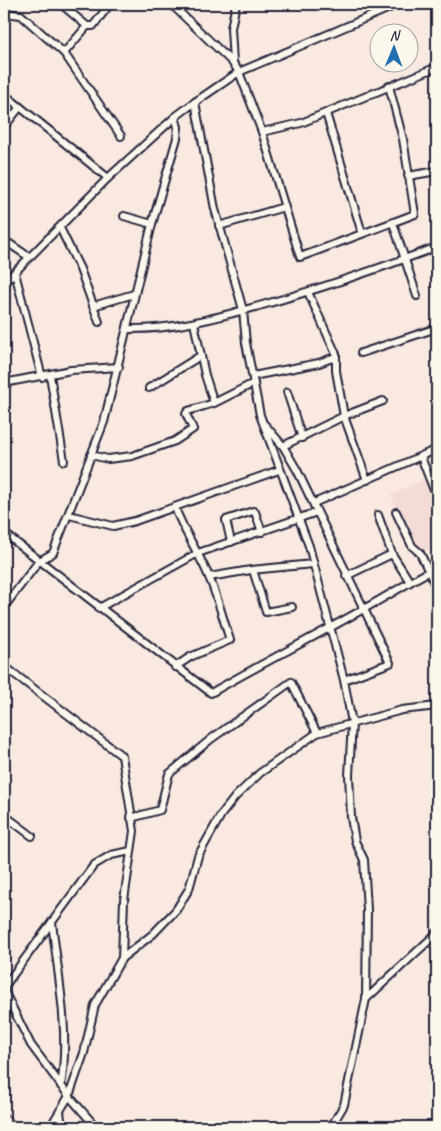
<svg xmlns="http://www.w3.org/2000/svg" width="441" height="1131" font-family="Caveat,sans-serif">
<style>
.built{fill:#f5dbd5}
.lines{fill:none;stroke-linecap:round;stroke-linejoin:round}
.minor-casing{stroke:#22223b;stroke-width:10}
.minor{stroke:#fbf7ec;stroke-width:6}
</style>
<rect width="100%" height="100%" fill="#fae9e0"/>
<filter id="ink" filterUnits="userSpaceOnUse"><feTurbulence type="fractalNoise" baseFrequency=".02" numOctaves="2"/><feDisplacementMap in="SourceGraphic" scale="10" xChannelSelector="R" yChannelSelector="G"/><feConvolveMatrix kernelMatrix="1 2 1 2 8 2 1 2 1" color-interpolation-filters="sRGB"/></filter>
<g filter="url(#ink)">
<polygon class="built" points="427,478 437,505 437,549 416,550 403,524 391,495"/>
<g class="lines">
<g class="minor-casing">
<g id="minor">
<polyline points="61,4 87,26 93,26 110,4"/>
<polyline points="171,4 233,63 239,72 262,132 301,123 437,67"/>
<polyline points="435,4 437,9"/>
<polyline points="4,13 21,15 64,53"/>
<polyline points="87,26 64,53 121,136"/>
<polyline points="233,63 231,28 236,4"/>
<polyline points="4,94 108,178"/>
<polyline points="195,102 215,209 243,310 246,343 260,415 309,546 344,680 352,723 349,775 351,817 355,841 364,860 367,910 366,999 344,1105 331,1127"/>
<polyline points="326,113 362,233"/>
<polyline points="4,127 20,107"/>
<polyline points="262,132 300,257 311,253 415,214 403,139 389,86"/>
<polyline points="408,176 437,171"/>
<polyline points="124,216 152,224"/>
<polyline points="393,223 417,296"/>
<polyline points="219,226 284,207"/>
<polyline points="60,228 80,269 99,322"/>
<polyline points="4,240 29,257"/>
<polyline points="15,273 42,377"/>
<polyline points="4,283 108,178 175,117 195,102 239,72 399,4"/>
<polyline points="93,306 134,294"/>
<polyline points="194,323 205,375 214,403"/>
<path d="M127 329C173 330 215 318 259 306 319 289 378 269 437 247"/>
<polyline points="361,353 437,328"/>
<polyline points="50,375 64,461"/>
<polyline points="253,376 319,363 335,357"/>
<polyline points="4,383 71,370 119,367"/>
<polyline points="149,388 200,356"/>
<polyline points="287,392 302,438"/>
<polyline points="265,425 283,446 297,470 390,663 344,680"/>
<polyline points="283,446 344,416 336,371 336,354 308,292"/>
<polyline points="91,455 108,459 132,456 175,441 193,429 186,414 188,411 214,403 254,383"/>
<polyline points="421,457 437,498"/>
<polyline points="367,480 344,416 383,401"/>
<polyline points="314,503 437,449"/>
<path d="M175 508C184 532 199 553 209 577 218 598 223 619 230 640L190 657 175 667"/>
<polyline points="396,512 412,546 420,553 437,589"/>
<polyline points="69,515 113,526 135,521 279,470"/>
<polyline points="378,515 392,554"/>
<path d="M4 533 211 693C276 655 345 622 410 582"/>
<polyline points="231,542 226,520 253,511 255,512 262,532"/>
<polyline points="253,570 266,612 292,607"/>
<polyline points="346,576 392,554 410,582 437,567"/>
<polyline points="209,577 251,570 313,564"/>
<polyline points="4,607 39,561 53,553 104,422 152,224 177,138 178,127 175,117"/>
<polyline points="99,608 198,553 317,512"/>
<polyline points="4,666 122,756 134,831 124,900 122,958 95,1005 84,1053 69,1096 50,1127"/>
<polyline points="4,815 32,836"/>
<polyline points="131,818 160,810 169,774 211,739 291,682 317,733"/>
<path d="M52 922C58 976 70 1032 61 1086"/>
<polyline points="122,958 153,934 176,910 189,889 198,856 221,815 235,797 260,773 317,733 402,710 437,706"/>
<polyline points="4,987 94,865 111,855 131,851"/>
<polyline points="4,991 31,1045 69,1096 96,1127"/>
<polyline points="366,999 437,933"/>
<polyline points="60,1111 62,1127"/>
<polyline points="4,1118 14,1127"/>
</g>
</g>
<use href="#minor" class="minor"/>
</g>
</g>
<rect width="441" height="1131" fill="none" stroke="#fbf7ec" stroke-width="20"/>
<rect x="10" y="10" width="421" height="1111" fill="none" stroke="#22223b" stroke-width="2" filter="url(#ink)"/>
<g transform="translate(394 48) rotate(1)"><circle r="24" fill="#fbf7ec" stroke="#a4a2a5"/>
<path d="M0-4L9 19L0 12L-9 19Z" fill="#1f6fb2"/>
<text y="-8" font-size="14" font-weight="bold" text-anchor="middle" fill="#22223b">N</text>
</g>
</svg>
